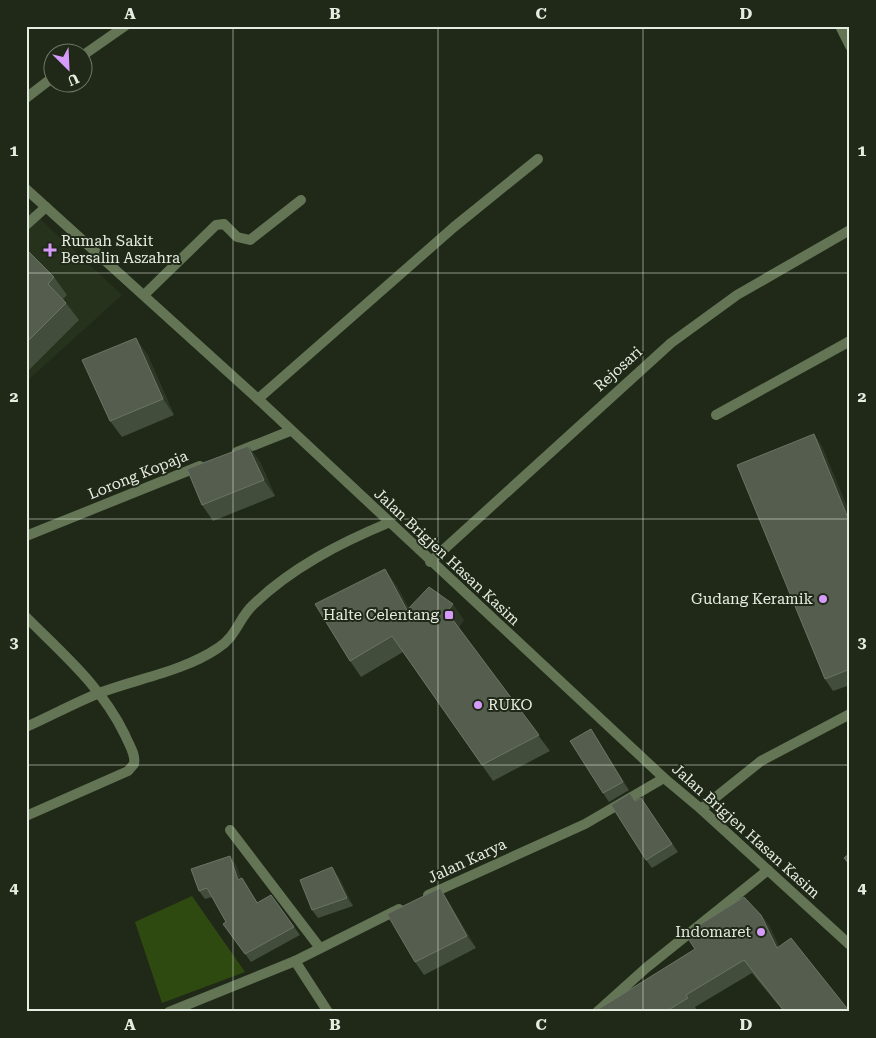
<svg xmlns="http://www.w3.org/2000/svg" width="876" height="1038" font-family="'Roboto Serif',serif">
<style>
.built{fill:#26321b}
.green{fill:#2f4a11}
.lines{fill:none;stroke-linecap:round;stroke-linejoin:round}
.service{stroke:#637554;stroke-width:10}
.minor{stroke:#637554;stroke-width:10}
.tertiary{stroke:#637554;stroke-width:10}
.wall{fill:#434d3c}
.shaded-wall{fill:#2e3726}
.building{fill:#555e4e;stroke:#6b7465}
.grid{fill:none;stroke:#e5ece1;stroke-width:1;stroke-opacity:0.55}
.poi-dot{fill:#d69bfa;stroke:#202918;stroke-width:2}
.labels{text-anchor:middle;dominant-baseline:central;stroke-width:4;stroke-linejoin:round;paint-order:stroke}
.poi-label{font-size:15px;fill:#e5ece1;stroke:#202918;text-anchor:end}
.street-label{font-size:15px;fill:#e5ece1;stroke:#202918}
.neatline{fill:none;stroke:#e5ece1;stroke-width:2}
.grid-label{font-size:16px;text-anchor:middle;font-weight:bold;fill:#e5ece1}
</style>
<rect width="100%" height="100%" fill="#202918"/>
<polygon class="built" points="26,206 122,295 26,382"/>
<polygon class="green" points="192,896 245,972 162,1003 135,922"/>
<g class="lines">
<polyline class="service" points="26,225 46,207"/>
<g class="minor">
<polyline points="840,26 850,46"/>
<polyline points="82,56 125,26"/>
<polyline points="26,98 52,78"/>
<polyline points="144,295 216,225 224,224 237,237 250,240 301,200"/>
<polyline points="258,399 454,227 538,159"/>
<polyline points="716,415 850,341"/>
<polyline points="237,452 290,431"/>
<polyline points="26,536 200,466"/>
<polyline points="430,562 671,343 737,295 850,230"/>
<path d="M26 617C63 654 102 687 125 735 129 745 136 754 134 764L128 771 26 816"/>
<path d="M26 727C51 716 76 702 102 692 140 678 184 671 218 648 236 637 239 618 253 605 291 568 340 543 388 523"/>
<polyline points="701,809 761,761 850,714"/>
<polyline points="230,830 320,948"/>
<polyline points="428,895 585,824 664,778"/>
<polyline points="295,961 328,1012"/>
<polyline points="169,1012 295,961 399,909"/>
<polyline points="597,1012 646,968 768,870"/>
</g>
<polyline class="tertiary" points="26,189 258,399 664,778 701,809 850,945"/>
</g>
<g class="wall">
<polygon points="26,249 54,277 67,295 63,299 66,303 79,320 26,373"/>
<polygon points="147,354 174,415 122,437 110,421"/>
<polygon points="814,434 822,447 850,514 850,685 833,691 825,679"/>
<polygon points="248,446 260,462 275,496 213,521 202,505"/>
<polygon points="396,585 409,609 464,620 458,628 550,751 493,781 403,652 361,677 350,661"/>
<polygon points="591,729 629,790 609,802 603,793"/>
<polygon points="641,798 678,852 652,868 646,860 635,801"/>
<polygon points="230,856 236,865 241,879 242,878 258,903 271,895 300,935 251,962 223,924 226,922 212,897 205,899 199,891"/>
<polygon points="338,876 353,906 318,918 312,910"/>
<polygon points="440,888 448,901 476,948 424,975 415,962"/>
<polygon points="761,915 770,927 779,947 850,1012 784,1012 752,973 695,1007 697,1010 694,1012 594,1012"/>
</g>
<g class="shaded-wall">
<polygon points="136,338 147,354 174,415 163,399"/>
<polygon points="814,434 822,447 850,514 850,523"/>
<polygon points="248,446 260,462 275,496 264,480"/>
<polygon points="385,569 396,585 419,626 407,610"/>
<polygon points="453,604 464,620 458,628 447,612"/>
<polygon points="591,729 597,738 629,790 623,782"/>
<polygon points="230,856 236,865 244,889 238,880"/>
<polygon points="332,867 338,876 353,906 347,898"/>
<polygon points="440,888 448,901 476,948 467,936"/>
<polygon points="761,915 770,927 786,961 777,948"/>
</g>
<g class="building">
<polygon points="26,249 54,277 48,284 66,303 26,343"/>
<polygon points="136,338 163,399 110,421 82,360"/>
<polygon points="814,434 850,523 850,669 825,679 737,465"/>
<polygon points="248,446 264,480 202,505 187,469"/>
<polygon points="385,569 407,610 429,587 453,604 447,612 539,735 482,765 392,636 350,661 315,604"/>
<polygon points="591,729 623,782 603,793 570,741"/>
<polygon points="630,793 635,801 641,798 672,844 646,860 611,805"/>
<polygon points="850,853 850,865 844,858"/>
<polygon points="230,856 238,880 242,878 257,903 271,895 294,927 245,954 223,924 226,922 207,888 199,891 191,869"/>
<polygon points="332,867 347,898 312,910 300,880"/>
<polygon points="440,888 467,936 415,962 387,914"/>
<polygon points="744,897 761,915 777,948 791,938 850,1012 785,1012 744,960 686,995 688,998 665,1012 594,1012 695,949 685,934"/>
</g>
<path class="grid" d="M233 26V1012M438 26V1012M643 26V1012M26 273H850M26 519H850M26 765H850"/>
<g class="poi-dot">
<path d="M47.5 242.5h5v5h5v5h-5v5h-5v-5h-5v-5h5z"/>
<circle cx="823" cy="599" r="5"/>
<rect x="444" y="610" width="10" height="10" rx="2.5"/>
<circle cx="478" cy="705" r="5"/>
<circle cx="761" cy="932" r="5"/>
</g>
<g class="labels">
<g class="poi-label">
<text x="61" y="241" text-anchor="start">Rumah Sakit<tspan x="61" dy="17">Bersalin Aszahra</tspan></text>
<text x="813" y="599">Gudang Keramik</text>
<text x="439" y="615">Halte Celentang</text>
<text x="488" y="705" text-anchor="start">RUKO</text>
<text x="751" y="932">Indomaret</text>
</g>
<g class="street-label">
<text transform="translate(618 369) rotate(-42)">Rejosari</text>
<text transform="translate(138 475) rotate(-22)">Lorong Kopaja</text>
<text transform="translate(447 557) rotate(43)">Jalan Brigjen Hasan Kasim</text>
<text transform="translate(746 831) rotate(42)">Jalan Brigjen Hasan Kasim</text>
<text transform="translate(467 861) rotate(-25)">Jalan Karya</text>
</g>
</g>
<rect width="876" height="1038" fill="none" stroke="#202918" stroke-width="55"/>
<g transform="translate(68 68) rotate(156)"><circle r="24" fill="#202918" stroke="#6f7768"/>
<path d="M0-4L9 19L0 12L-9 19Z" fill="#d69bfa"/>
<text y="-8" font-size="14" font-weight="bold" text-anchor="middle" fill="#e5ece1">U</text>
</g>
<rect x="28" y="28" width="820" height="982" class="neatline"/>
<g class="grid-label">
<text x="130" y="19">A</text>
<text x="335" y="19">B</text>
<text x="541" y="19">C</text>
<text x="746" y="19">D</text>
<text x="14" y="156">1</text>
<text x="862" y="156">1</text>
<text x="14" y="402">2</text>
<text x="862" y="402">2</text>
<text x="14" y="648">3</text>
<text x="862" y="648">3</text>
<text x="14" y="893">4</text>
<text x="862" y="893">4</text>
<text x="130" y="1030">A</text>
<text x="335" y="1030">B</text>
<text x="541" y="1030">C</text>
<text x="746" y="1030">D</text>
</g>
</svg>
